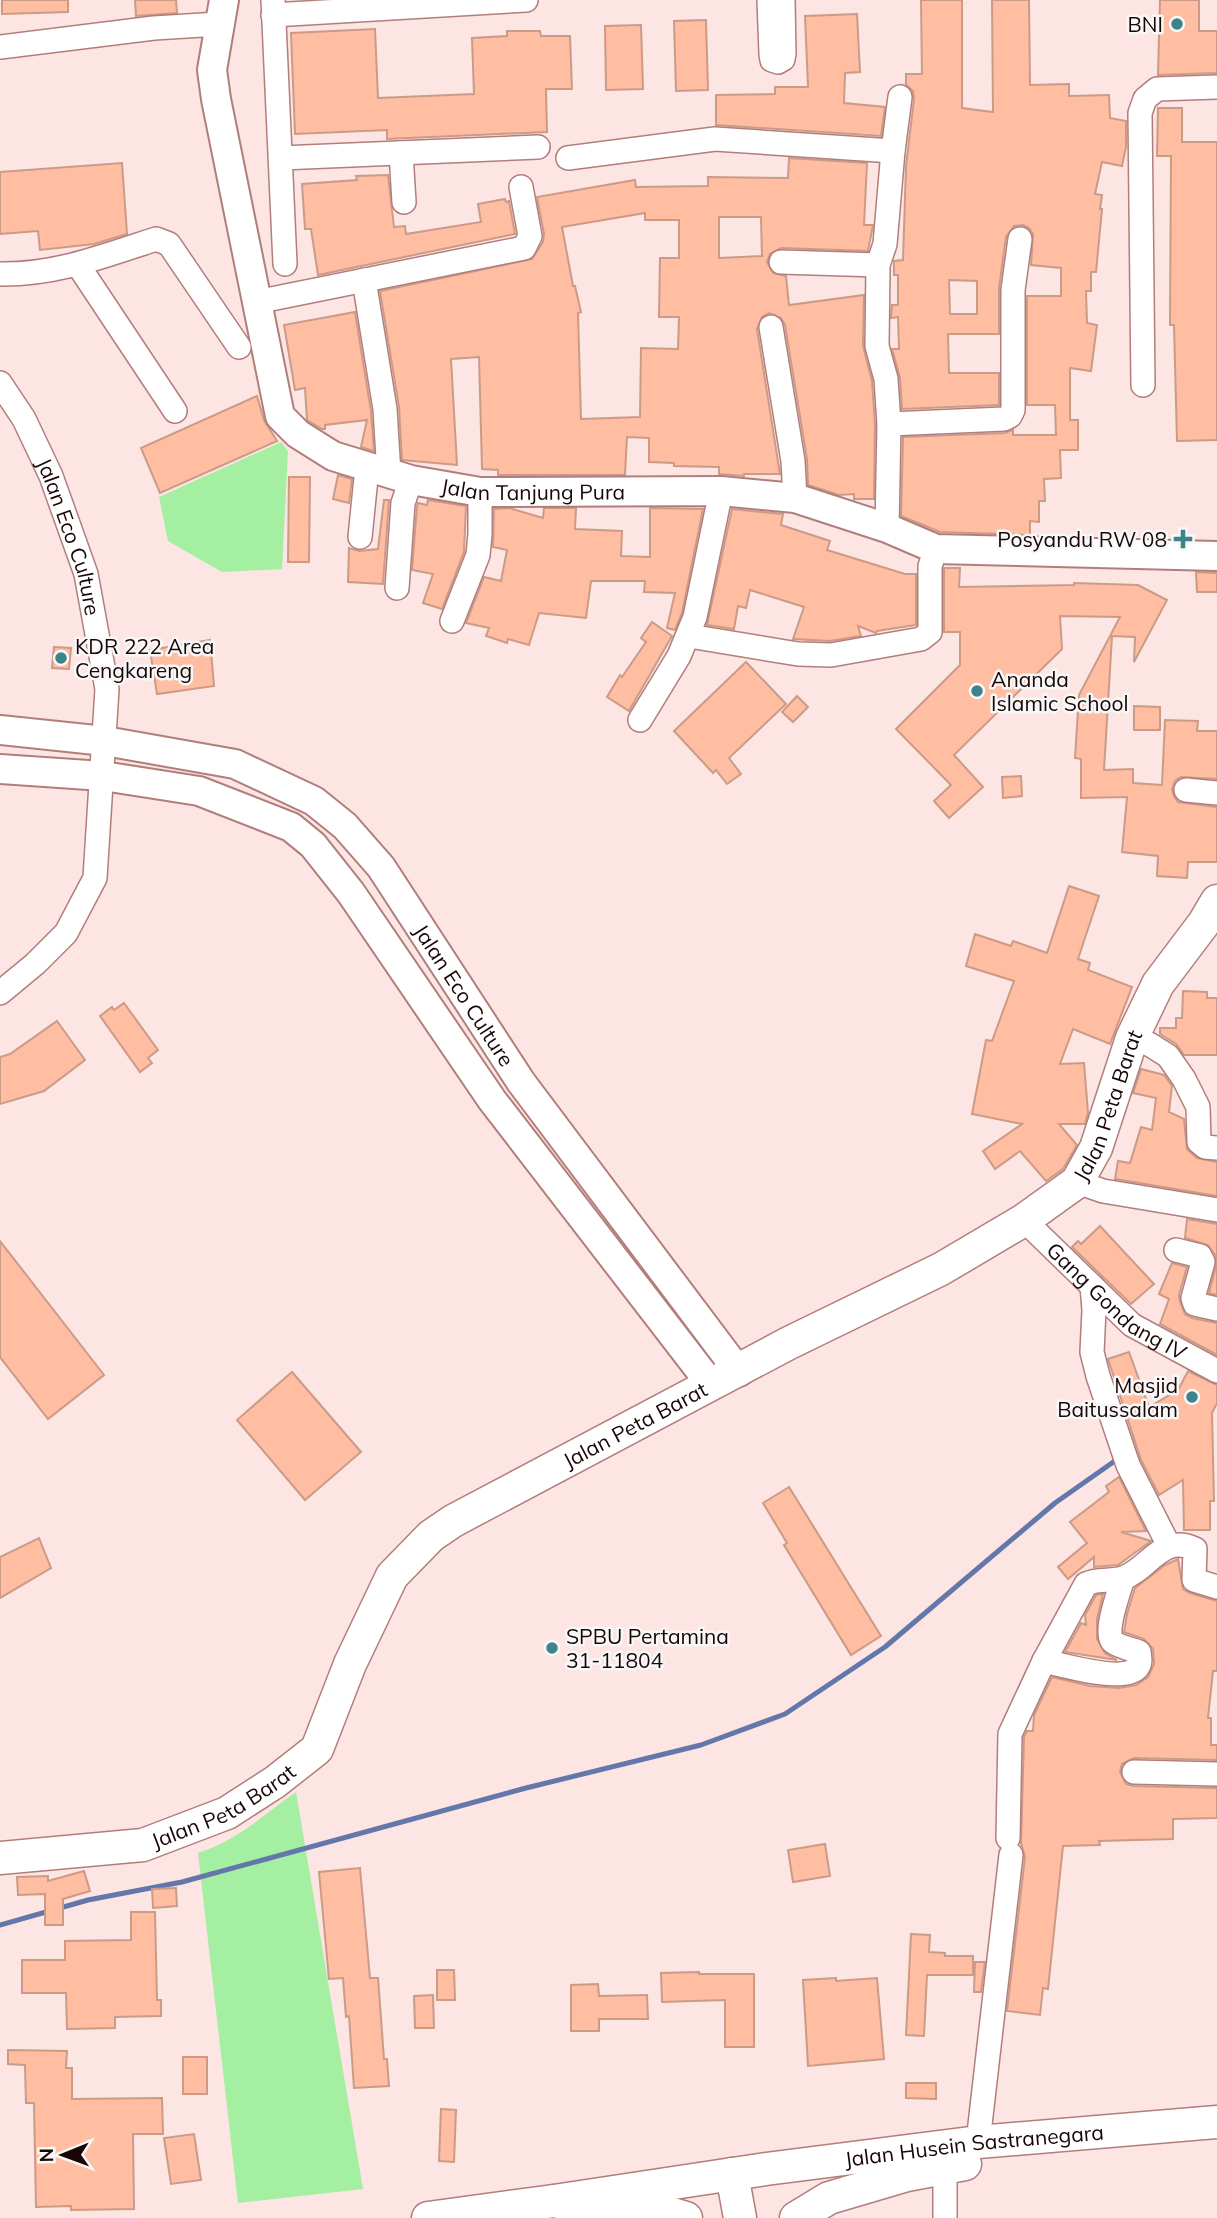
<svg xmlns="http://www.w3.org/2000/svg" width="1217" height="2218" font-family="Mulish,sans-serif">
<style>
.green{fill:#a5efa3}
.lines{fill:none;stroke-linecap:round;stroke-linejoin:round}
.stream{stroke:#6377aa;stroke-width:5}
.building{fill:#ffbda1;stroke:#cb9b87;stroke-width:2;fill-rule:evenodd}
.minor-casing{stroke:#b27e7b;stroke-width:26}
.tertiary-casing{stroke:#b27e7b;stroke-width:32}
.secondary-casing{stroke:#b27e7b;stroke-width:35}
.minor{stroke:#fff;stroke-width:23}
.tertiary{stroke:#fff;stroke-width:28}
.secondary{stroke:#fff;stroke-width:32}
.poi-dot{fill:#3c848a;stroke:#f8f8f8;stroke-width:2.5}
.labels{text-anchor:middle;dominant-baseline:central;stroke-width:5;stroke-linejoin:round;paint-order:stroke}
.poi-label{font-size:21px;fill:#180606;stroke:#f8f8f8;text-anchor:end}
.street-label{font-size:21px;fill:#180606;stroke:#f8f8f8}
</style>
<rect width="100%" height="100%" fill="#fce5e3"/>
<g class="green">
<polygon points="281,442 288,451 282,569 222,572 168,541 159,497"/>
<path d="M296 1792 363 2189 238 2203 198 1853C238 1840 263 1815 296 1792Z"/>
</g>
<g class="lines">
<polyline class="stream" points="0,1925 88,1900 182,1882 526,1788 701,1745 785,1714 885,1647 1055,1503 1119,1458"/>
</g>
<g class="building">
<polygon points="2,0 68,0 68,12 2,14"/>
<polygon points="135,0 176,0 177,13 136,16"/>
<path d="M921 0H962V108L993 112 992 0H1029L1030 85 1069 84V96L1109 95 1110 118 1126 121V147L1122 166 1102 162 1095 194 1102 195 1100 209H1102L1096 272H1091V291H1086L1087 323 1097 325 1091 371 1070 368V420H1078V450H1060L1061 478 1044 479 1045 501H1039V522L1030 521V535L940 532 901 516 903 437 1005 433 1013 430V435H1056L1055 405H1027V296H1061V268L1031 265 1033 234 1029 228 1023 225 1014 226 1006 237 999 288V334H948L949 373H999V405L902 409 900 378 892 349H899L898 317 891 318 892 305H898V275H894V261L903 260 906 166 914 99 913 91 906 85V74H922ZM949 280 977 281V314H950Z"/>
<polygon points="1160,0 1199,0 1199,31 1217,31 1217,73 1158,75"/>
<polygon points="857,14 860,72 845,73 844,103 885,107 881,136 716,125 716,95 775,94 775,87 808,87 805,16"/>
<polygon points="706,20 708,90 676,91 674,21"/>
<polygon points="641,25 643,89 606,90 605,26"/>
<polygon points="375,29 378,98 474,94 472,38 507,36 507,31 540,31 541,36 570,36 572,89 546,89 547,132 387,139 387,130 295,134 291,33"/>
<polygon points="1158,108 1182,108 1182,142 1217,142 1217,440 1177,441 1174,325 1170,325 1171,156 1157,156"/>
<path d="M789 158 867 163 864 225H873L868 251 781 248 770 254 767 262 773 273 786 276 789 305 864 295 863 346 872 381 875 424 874 499H854V494L839 495 808 485 807 459 785 325 781 318 769 313 762 317 757 329 780 474H744V476L719 474V467L674 466V463L649 462V438L627 437 625 475H498V470L482 469 479 357 451 359 457 465 402 460 399 407 380 291 532 259 543 242 544 234 537 197 635 180 636 187 708 186V177L788 178ZM645 213V220H679V258H660L659 317H679L678 349 641 348 640 417 581 419 578 313 581 312 575 286H573L562 227ZM719 217H761L762 256 719 258Z"/>
<polygon points="122,163 127,234 94,244 40,250 38,231 0,234 0,172"/>
<polygon points="388,175 394,227 405,226 406,234 481,222 478,204 505,199 506,202 509,201 515,234 318,275 311,229 305,229 302,184 357,180 356,176"/>
<polygon points="355,312 371,411 374,451 361,447 367,420 325,425 325,429 322,429 307,420 305,388 295,390 284,325"/>
<polygon points="257,396 264,420 277,441 160,493 141,448"/>
<polygon points="338,475 352,479 349,503 333,499"/>
<polygon points="289,477 310,477 309,562 288,562"/>
<polygon points="384,500 389,500 383,584 348,582 349,548 359,551 378,549"/>
<polygon points="428,500 466,506 464,552 442,609 423,603 433,574 412,570 417,506 418,503 427,505"/>
<polygon points="509,508 543,518 544,508 576,508 575,529 622,531 621,556 650,557 650,508 703,509 682,613 675,630 667,628 675,593 644,592 645,581 591,581 586,618 539,613 529,645 508,639 507,643 486,636 489,628 466,623 484,577 501,581 507,550 493,547 494,509"/>
<polygon points="732,509 783,514 781,525 830,541 827,550 905,574 916,574 916,625 877,631 876,633 858,626 861,636 830,641 793,639 804,607 750,590 746,608 738,606 734,629 707,625"/>
<polygon points="944,568 960,568 959,587 1074,585 1074,583 1138,585 1167,600 1134,662 1135,637 1112,636 1104,770 1133,769 1133,783 1162,785 1165,720 1198,721 1197,731 1217,731 1217,779 1181,777 1175,781 1172,789 1174,796 1178,802 1217,807 1217,862 1188,862 1187,878 1157,876 1158,856 1122,852 1127,797 1081,798 1081,759 1075,758 1079,695 1120,617 1060,616 1062,649 954,755 983,787 949,818 934,801 951,785 896,729 960,665 960,632 944,632"/>
<polygon points="1196,572 1217,573 1217,592 1197,592"/>
<polygon points="652,622 672,636 629,711 607,697 620,675 622,677 646,642 641,638"/>
<polygon points="210,640 214,686 157,694 150,650"/>
<polygon points="54,647 71,648 69,669 52,668"/>
<polygon points="746,662 786,704 729,758 741,774 727,784 716,770 713,773 674,731"/>
<polygon points="797,696 808,707 793,722 782,712"/>
<polygon points="1134,706 1160,707 1160,730 1134,730"/>
<polygon points="1021,776 1022,796 1003,798 1002,777"/>
<polygon points="1069,886 1099,896 1078,959 1090,963 1088,970 1132,987 1110,1044 1073,1029 1060,1064 1084,1063 1088,1113 1085,1124 1059,1124 1077,1145 1063,1169 1046,1181 1020,1151 995,1169 983,1151 1022,1124 972,1114 986,1040 992,1041 1014,981 966,966 975,934 1011,946 1013,941 1047,953"/>
<polygon points="1183,991 1207,992 1207,998 1217,998 1217,1055 1184,1055 1176,1044 1160,1034 1160,1028 1176,1028 1176,1018 1182,1018"/>
<polygon points="124,1003 158,1050 148,1058 152,1063 140,1072 100,1016 112,1007 114,1010"/>
<polygon points="57,1021 85,1060 44,1091 0,1104 0,1057 10,1054"/>
<polygon points="1141,1069 1164,1075 1172,1086 1169,1112 1184,1119 1187,1149 1197,1158 1217,1162 1217,1196 1115,1179 1118,1161 1130,1163 1141,1127 1152,1130 1156,1098 1133,1093"/>
<polygon points="1187,1219 1217,1224 1217,1295 1209,1293 1216,1266 1216,1256 1208,1245 1185,1238"/>
<polygon points="1100,1226 1154,1284 1131,1304 1072,1247 1078,1241 1081,1244"/>
<polygon points="0,1241 104,1375 48,1419 0,1357"/>
<polygon points="1172,1263 1187,1267 1179,1295 1180,1302 1185,1314 1192,1318 1217,1323 1217,1355 1160,1324 1169,1299 1159,1294"/>
<polygon points="1129,1352 1149,1407 1178,1390 1188,1371 1217,1385 1217,1403 1212,1413 1214,1501 1210,1501 1210,1530 1184,1530 1183,1480 1159,1495 1141,1460 1108,1359"/>
<polygon points="292,1372 361,1452 305,1500 237,1420"/>
<polygon points="1119,1477 1146,1531 1121,1532 1151,1541 1118,1565 1094,1567 1094,1557 1068,1579 1058,1567 1087,1543 1070,1522 1109,1492 1106,1486"/>
<polygon points="789,1487 881,1636 851,1655 784,1545 787,1543 763,1503"/>
<polygon points="39,1538 51,1568 0,1598 0,1557"/>
<polygon points="1178,1559 1183,1589 1190,1593 1217,1601 1217,1671 1213,1671 1208,1718 1211,1718 1211,1745 1217,1745 1217,1760 1134,1758 1122,1764 1120,1772 1126,1784 1133,1786 1217,1788 1217,1818 1173,1819 1173,1839 1099,1841 1100,1845 1063,1846 1048,1989 1043,1988 1040,2015 1007,2011 1025,1857 1021,1843 1024,1737 1027,1731 1033,1731 1034,1715 1052,1677 1090,1686 1119,1688 1136,1685 1148,1677 1154,1664 1153,1649 1144,1639 1124,1632 1127,1614 1135,1588 1165,1565"/>
<polygon points="1103,1594 1097,1619 1097,1639 1105,1653 1117,1660 1065,1652 1081,1623 1086,1625 1085,1615 1096,1595"/>
<polygon points="825,1844 830,1876 793,1882 788,1850"/>
<polygon points="360,1868 370,1978 378,1978 384,2059 387,2059 389,2086 354,2088 349,2016 346,2017 343,1978 329,1979 319,1872"/>
<polygon points="84,1871 90,1891 63,1899 63,1925 45,1925 45,1894 18,1895 17,1877 48,1876 48,1881"/>
<polygon points="176,1888 177,1906 153,1908 152,1889"/>
<polygon points="131,1912 155,1912 157,2000 161,2000 161,2016 115,2017 115,2028 67,2029 66,1993 22,1993 22,1960 65,1960 65,1941 131,1940"/>
<polygon points="911,1934 930,1935 929,1952 945,1953 945,1956 973,1956 973,1975 927,1975 924,2036 906,2035"/>
<polygon points="975,1962 985,1962 981,1992 974,1992"/>
<polygon points="437,1970 454,1970 455,2000 437,2000"/>
<polygon points="699,1972 699,1974 754,1974 754,2047 725,2047 725,2000 662,2002 661,1973"/>
<polygon points="836,1978 836,1981 877,1978 884,2059 808,2066 803,1980"/>
<polygon points="598,1984 599,1996 647,1995 648,2019 599,2019 599,2031 571,2031 571,1985"/>
<polygon points="433,1995 434,2028 415,2028 414,1996"/>
<polygon points="8,2050 67,2051 66,2068 72,2068 72,2099 162,2098 163,2134 133,2134 134,2209 71,2210 71,2206 36,2207 34,2103 26,2103 25,2065 8,2064"/>
<rect x="183" y="2057" width="24" height="37"/>
<polygon points="906,2083 936,2083 936,2099 906,2098"/>
<polygon points="441,2109 456,2110 454,2162 439,2161"/>
<polygon points="194,2134 201,2180 171,2184 164,2138"/>
</g>
<g class="lines">
<g class="minor-casing">
<g id="minor">
<polyline points="273,0 285,264"/>
<polyline points="769,0 771,54 772,60 778,62 783,59 784,53 783,0"/>
<polyline points="273,15 526,0"/>
<polyline points="0,47 154,28 219,24"/>
<polyline points="401,153 404,202"/>
<polyline points="281,158 538,147"/>
<polyline points="568,158 715,139 893,151"/>
<polyline points="781,262 878,265"/>
<polyline points="78,265 175,411"/>
<path d="M0 274C55 275 104 256 156 239L169 244 239 347"/>
<polyline points="364,280 385,409 389,474"/>
<polyline points="256,302 524,248 530,236 521,187"/>
<polyline points="771,327 793,461 795,498"/>
<path id="s1" d="M0 383 24 419 51 476 86 574 107 689 95 878 66 933 35 964 0 993"/>
<polyline points="1143,385 1140,113 1145,99 1157,89 1217,87"/>
<polyline points="889,424 1004,419 1010,416 1013,410 1013,290 1020,239"/>
<polyline points="887,528 889,424 886,379 877,346 878,265 885,244 893,151 900,97"/>
<polyline points="360,537 367,468"/>
<polyline points="397,588 403,503 411,480"/>
<polyline points="452,621 478,555 480,534 480,492"/>
<polyline points="689,636 798,654 831,655 921,639 930,632 930,566 936,549"/>
<polyline points="640,720 679,656 695,617 721,491"/>
<polyline points="1186,790 1217,793"/>
<polyline points="1132,1038 1149,1044 1168,1056 1184,1079 1198,1107 1199,1142 1205,1147 1217,1148"/>
<polyline points="1077,1182 1103,1191 1217,1210"/>
<path id="s2" d="M1024 1220 1132 1325 1217 1371"/>
<polyline points="1176,1250 1200,1256 1203,1262 1193,1298 1195,1304 1217,1309"/>
<polyline points="1092,1286 1094,1310 1092,1352 1098,1376 1128,1465 1169,1546"/>
<path d="M1044 1661C1063 1665 1122 1683 1137 1668 1141 1664 1140 1658 1139 1652 1131 1649 1120 1647 1113 1642 1103 1633 1120 1590 1123 1578"/>
<polyline points="1134,1772 1217,1774"/>
<path d="M1008 1838 1010 1734 1044 1661 1086 1584C1098 1578 1111 1582 1123 1578 1149 1569 1162 1533 1195 1549L1194 1580 1217 1587"/>
<polyline points="978,2142 1011,1855"/>
<polyline points="945,2167 945,2218"/>
</g>
</g>
<g class="tertiary-casing">
<g id="tertiary">
<path id="s3" d="M224 0 212 70 216 99 280 416 298 434 333 456 411 480 480 492 721 491 795 498 887 528 936 549 1217 556"/>
<path id="s4" d="M0 730 105 741 235 764 314 801 345 826 381 867 521 1082 739 1372"/>
<polyline points="0,769 103,776 199,791 291,827 313,845 351,893 492,1100 703,1374 702,1389"/>
</g>
</g>
<g class="secondary-casing">
<g id="secondary">
<path id="s5" d="M0 1858 143 1845 227 1813 275 1782 317 1749 350 1664 392 1576 431 1536 453 1521 789 1343 941 1269 1024 1220 1077 1182 1096 1148 1132 1038 1158 984 1204 923 1217 901"/>
<polyline points="732,2174 740,2218"/>
<path id="s6" d="M554 2201 766 2169 978 2142 1217 2122"/>
<polyline points="625,2212 656,2209 686,2218"/>
<polyline points="428,2218 554,2201 593,2210 624,2212 645,2218"/>
<polyline points="796,2218 829,2198 907,2175 965,2164"/>
</g>
</g>
<use href="#minor" class="minor"/>
<use href="#tertiary" class="tertiary"/>
<use href="#secondary" class="secondary"/>
</g>
<g class="poi-dot">
<circle cx="1177" cy="24" r="7"/>
<path d="M1179.5 528.5h7v7h7v7h-7v7h-7v-7h-7v-7h7z"/>
<circle cx="61" cy="658" r="7"/>
<circle cx="977" cy="691" r="7"/>
<circle cx="1192" cy="1397" r="7"/>
<circle cx="552" cy="1648" r="7"/>
</g>
<g class="labels">
<g class="poi-label">
<text x="1163" y="24">BNI</text>
<text x="1167" y="539">Posyandu RW 08</text>
<text x="75" y="646" text-anchor="start">KDR 222 Area<tspan x="75" dy="24">Cengkareng</tspan></text>
<text x="991" y="679" text-anchor="start">Ananda<tspan x="991" dy="24">Islamic School</tspan></text>
<text x="1178" y="1385">Masjid<tspan x="1178" dy="24">Baitussalam</tspan></text>
<text x="566" y="1636" text-anchor="start">SPBU Pertamina<tspan x="566" dy="24">31-11804</tspan></text>
</g>
<g class="street-label">
<text stroke="none"><textPath href="#s3" startOffset="695">Jalan Tanjung Pura</textPath></text>
<text stroke="none"><textPath href="#s1" startOffset="170">Jalan Eco Culture</textPath></text>
<text stroke="none"><textPath href="#s4" startOffset="572">Jalan Eco Culture</textPath></text>
<text stroke="none"><textPath href="#s5" startOffset="1409">Jalan Peta Barat</textPath></text>
<text stroke="none"><textPath href="#s2" startOffset="124">Gang Gondang IV</textPath></text>
<text stroke="none"><textPath href="#s5" startOffset="821">Jalan Peta Barat</textPath></text>
<text stroke="none"><textPath href="#s5" startOffset="233">Jalan Peta Barat</textPath></text>
<text stroke="none"><textPath href="#s6" startOffset="424">Jalan Husein Sastranegara</textPath></text>
</g>
</g>
<g transform="translate(63 2155) rotate(269)" stroke="#f8f8f8" stroke-width="5" paint-order="stroke">
<path d="M0-5L12 26L0 18L-12 26Z" fill="#180606"/>
<text y="-10" font-size="19" font-weight="bold" text-anchor="middle" fill="#180606">N</text>
</g>
</svg>
